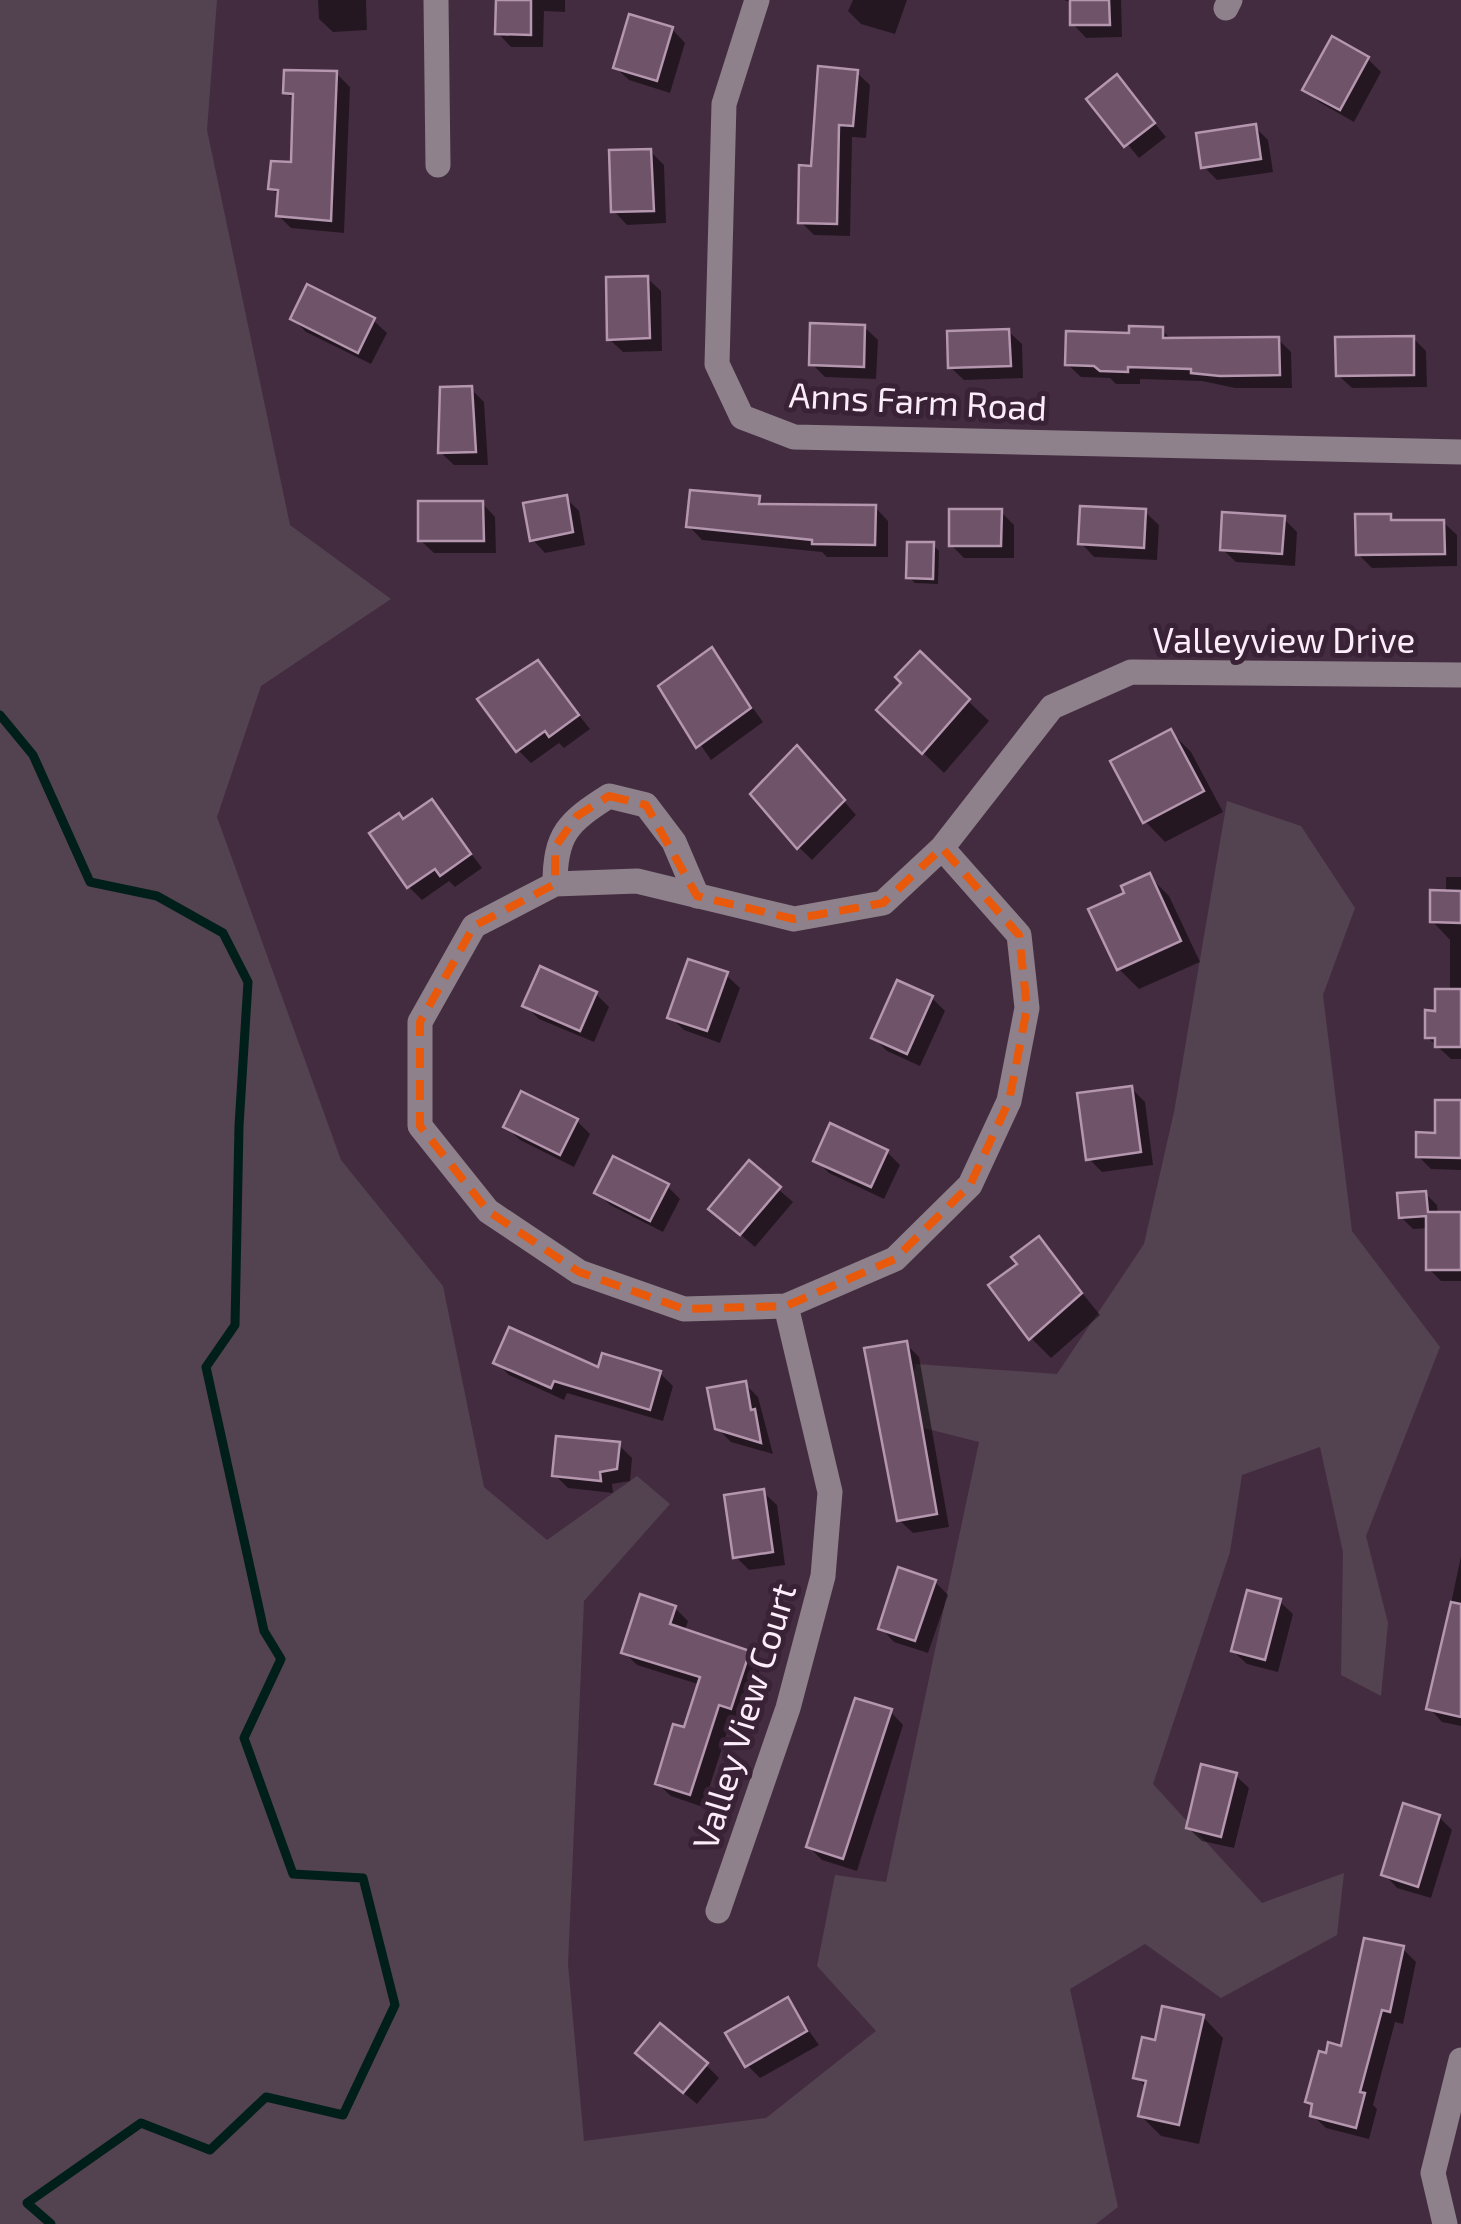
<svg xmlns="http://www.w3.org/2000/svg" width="1461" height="2224" font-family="'Exo 2',sans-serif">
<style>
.green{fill:#534250}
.shadow{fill:#0007}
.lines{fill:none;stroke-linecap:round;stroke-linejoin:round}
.stream{stroke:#011f1a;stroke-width:9}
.building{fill:#6e5369;stroke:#b496ae;stroke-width:2.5}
.minor{stroke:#8e818b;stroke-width:25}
.marked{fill:none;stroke:#e8590c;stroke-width:8;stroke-dasharray:20 12;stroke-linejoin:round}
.labels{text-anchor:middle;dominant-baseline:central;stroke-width:10;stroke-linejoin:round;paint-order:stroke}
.street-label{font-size:35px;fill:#fcecf9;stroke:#392235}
</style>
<rect width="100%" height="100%" fill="#442c40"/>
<polygon class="green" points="0,0 217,0 207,130 290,525 391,599 261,686 217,817 341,1160 443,1286 484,1487 547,1540 637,1476 670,1504 584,1601 568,1964 584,2141 766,2118 876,2031 817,1966 835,1875 886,1882 979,1442 900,1422 916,1364 1057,1374 1144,1244 1174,1112 1227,801 1301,826 1355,908 1323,995 1352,1231 1440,1347 1366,1536 1388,1623 1381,1696 1341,1675 1343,1552 1320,1447 1242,1475 1230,1552 1153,1784 1262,1903 1344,1873 1337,1935 1221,1998 1145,1944 1070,1989 1118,2207 1096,2224 0,2224"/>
<g class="shadow">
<polygon points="318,0 366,0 367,30 333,32 319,19"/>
<polygon points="498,0 565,0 565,12 544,11 543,47 511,47 498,33"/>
<polygon points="853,0 907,0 895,34 861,24 848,11"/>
<polygon points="1064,0 1121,0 1122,37 1086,38 1073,24 1073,3"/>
<polygon points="672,29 685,43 670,93 629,80 615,67"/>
<polygon points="1368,59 1381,72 1354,122 1319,102 1306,89"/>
<polygon points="856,72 870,85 866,138 852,137 850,236 814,235 801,222 813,168"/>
<polygon points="336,73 350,87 344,233 291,228 278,215 280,197 271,188 293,165 295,101 286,92"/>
<polygon points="1117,78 1166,137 1139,158 1090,99"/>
<polygon points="1255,127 1268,140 1273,172 1217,180 1204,167"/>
<polygon points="650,151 664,165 666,223 627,225 614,211"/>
<polygon points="647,278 661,291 662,351 623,352 609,339"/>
<polygon points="293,319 373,320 387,333 371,364 306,332"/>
<polygon points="864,327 878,340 876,379 825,377 812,364"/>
<polygon points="1162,330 1172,340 1278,339 1291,352 1292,388 1235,388 1202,381 1140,379 1140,384 1116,384 1110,378 1081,377 1067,364 1131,335"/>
<polygon points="1008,331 1022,344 1023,378 964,380 950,367"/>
<polygon points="1413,338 1426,351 1427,387 1352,388 1338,375"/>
<polygon points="471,389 484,402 488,465 454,465 440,452"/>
<polygon points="566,498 579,511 585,545 545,553 532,539"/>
<polygon points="759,499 767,507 875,507 888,521 888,557 827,557 822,552 702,540 689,526"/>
<polygon points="482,503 495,517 496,553 434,553 420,540"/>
<polygon points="1001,512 1014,525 1014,558 964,558 951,545"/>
<polygon points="1145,512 1159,525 1157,560 1094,557 1081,543"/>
<polygon points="1390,516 1396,523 1443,522 1457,535 1457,566 1372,568 1358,554"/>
<polygon points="1284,519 1297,532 1295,566 1236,562 1222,549"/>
<polygon points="933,545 939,551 938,584 915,583 909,577"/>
<polygon points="711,650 763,722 711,760 661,687"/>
<polygon points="920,655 989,721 944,773 879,710 905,684"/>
<polygon points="538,664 590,729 564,748 559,743 531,763 518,750"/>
<polygon points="1171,732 1191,752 1223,812 1165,842 1145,821"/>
<polygon points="810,762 856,815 812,860 775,824"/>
<polygon points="432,802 482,868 455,887 449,881 422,900 409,887"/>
<polygon points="1149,876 1169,896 1200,962 1139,989 1119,969 1127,895"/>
<polygon points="1446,877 1461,877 1461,1059 1451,1059 1427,1037 1450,991 1450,940 1432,921 1446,893"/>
<polygon points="726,975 740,988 720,1043 684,1030 670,1017"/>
<polygon points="596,994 609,1007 594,1042 539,1019 525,1006"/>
<polygon points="932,998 945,1011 920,1066 887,1051 874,1038"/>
<polygon points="1131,1088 1145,1102 1153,1165 1102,1172 1089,1159"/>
<polygon points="1461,1102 1461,1170 1431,1169 1418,1156"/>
<polygon points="577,1121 590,1134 574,1167 520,1140 506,1127"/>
<polygon points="887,1152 900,1165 884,1199 829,1173 816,1160"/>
<polygon points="749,1164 793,1202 755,1247 725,1221"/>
<polygon points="667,1186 680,1199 663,1232 610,1205 597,1192"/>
<polygon points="1425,1193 1437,1205 1438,1215 1461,1215 1461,1281 1441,1281 1429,1269 1429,1228 1413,1229 1401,1217"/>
<polygon points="1039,1240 1100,1315 1051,1358 1031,1338 1020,1265"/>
<polygon points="906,1344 919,1357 949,1527 913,1533 899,1520"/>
<polygon points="496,1362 660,1373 673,1386 663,1421 567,1393 564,1400 509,1375"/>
<polygon points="745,1384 758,1397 773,1454 731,1442 717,1428"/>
<polygon points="619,1445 632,1458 630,1481 612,1484 613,1493 568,1488 555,1475"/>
<polygon points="763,1492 777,1505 785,1565 749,1570 736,1557"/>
<polygon points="1461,1556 1461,1726 1442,1722 1429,1708"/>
<polygon points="935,1582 948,1595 928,1653 894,1642 881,1628"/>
<polygon points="1279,1601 1293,1614 1278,1672 1247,1664 1233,1651"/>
<polygon points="675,1608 688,1621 684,1632 748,1653 761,1666 744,1721 732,1717 703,1807 671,1796 657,1783 686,1730 701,1685 637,1665 624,1652"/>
<polygon points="890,1711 903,1725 857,1871 822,1860 809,1847"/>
<polygon points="1235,1775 1249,1788 1234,1848 1202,1841 1188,1828"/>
<polygon points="1439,1817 1452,1830 1431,1898 1397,1888 1384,1874"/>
<polygon points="1403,1949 1416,1962 1403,2024 1395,2022 1373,2105 1377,2109 1369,2139 1326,2128 1312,2115 1314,2108 1308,2102 1328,2056 1343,2049"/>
<polygon points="787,2000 819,2045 760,2078 747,2065"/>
<polygon points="1203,2017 1223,2038 1199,2144 1161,2136 1140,2115 1147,2088 1136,2077 1156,2043"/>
<polygon points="706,2065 719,2078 697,2104 651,2066"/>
</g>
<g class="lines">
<polyline class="stream" points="0,715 33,755 90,882 157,896 223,933 248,982 239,1126 235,1325 206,1367 264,1631 281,1659 244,1738 293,1874 363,1878 395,2005 343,2115 266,2097 210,2150 141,2123 27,2203 51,2224"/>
</g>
<g class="building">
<polygon points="496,0 531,0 531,35 495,34"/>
<polygon points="1070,0 1109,0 1110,25 1070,25"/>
<polygon points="629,14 673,27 657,81 613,68"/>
<polygon points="1332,36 1369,57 1340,110 1302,90"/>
<polygon points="818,66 858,70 853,126 839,125 837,224 798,223 799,165 811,166"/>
<polygon points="284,70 337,71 331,221 276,216 278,190 268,189 271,161 291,162 293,94 283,93"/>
<polygon points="1117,74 1155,123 1124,147 1086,99"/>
<polygon points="1256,124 1261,159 1201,168 1196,133"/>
<polygon points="651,149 654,211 611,212 609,150"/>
<polygon points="648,276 650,338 607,340 606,277"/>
<polygon points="307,284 375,318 358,353 290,319"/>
<polygon points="810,323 865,325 864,367 809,365"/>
<polygon points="1129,326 1163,327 1163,338 1279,337 1280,375 1220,376 1191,373 1191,369 1128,367 1128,372 1100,371 1094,366 1065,365 1066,331 1129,333"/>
<polygon points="1009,329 1011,366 948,368 947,331"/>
<polygon points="1414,336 1414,375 1336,376 1335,337"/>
<polygon points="472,386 476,452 438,453 440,387"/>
<polygon points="690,490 760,496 759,504 876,505 875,545 812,544 812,540 686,527"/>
<polygon points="567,495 573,532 530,541 523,503"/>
<polygon points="418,501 483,501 484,541 418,541"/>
<polygon points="1080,506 1146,509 1144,548 1078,544"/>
<polygon points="949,509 1002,509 1001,546 949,546"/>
<polygon points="1222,512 1285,516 1282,554 1220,550"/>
<polygon points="1355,514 1391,514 1391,520 1444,520 1445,554 1356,555"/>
<polygon points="907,542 934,542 933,579 906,578"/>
<polygon points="712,647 751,708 696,748 658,686"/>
<polygon points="920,651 970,699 922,754 876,710 901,683 895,677"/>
<polygon points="538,660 579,715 549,737 545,731 516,752 477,699"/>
<polygon points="1171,729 1204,791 1143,823 1110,761"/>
<polygon points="797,745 845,800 797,849 750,794"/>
<polygon points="432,799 471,854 440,876 435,869 407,888 369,833 399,813 403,819"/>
<polygon points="1150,873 1181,941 1117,970 1088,909 1124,893 1121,886"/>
<polygon points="1430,890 1461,891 1461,923 1430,922"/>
<polygon points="688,959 728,972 707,1031 667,1018"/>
<polygon points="540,966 597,992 580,1031 522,1006"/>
<polygon points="897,980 933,996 907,1054 871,1038"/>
<polygon points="1435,989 1461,989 1461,1047 1435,1047 1435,1038 1425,1038 1425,1010 1435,1011"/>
<polygon points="1132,1086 1141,1152 1086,1160 1077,1093"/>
<polygon points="521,1091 578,1119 560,1155 503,1127"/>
<polygon points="1435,1100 1461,1100 1461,1158 1416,1157 1416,1132 1435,1133"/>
<polygon points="830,1123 888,1150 871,1187 813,1161"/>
<polygon points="613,1156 669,1184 650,1221 594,1193"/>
<polygon points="749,1160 781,1187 740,1235 708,1209"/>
<polygon points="1426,1191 1428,1212 1461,1212 1461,1270 1426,1270 1426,1216 1399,1218 1397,1193"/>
<polygon points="1039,1236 1082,1293 1029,1340 988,1285 1017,1264 1011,1257"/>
<polygon points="509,1327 598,1367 602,1353 661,1371 650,1410 554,1381 551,1388 493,1363"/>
<polygon points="907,1341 937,1514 897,1521 864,1348"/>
<polygon points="746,1381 751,1410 755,1409 761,1443 715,1429 707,1388"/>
<polygon points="556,1436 620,1442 617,1469 600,1472 601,1481 552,1476"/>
<polygon points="764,1489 773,1552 733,1558 724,1495"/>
<polygon points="898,1567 936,1580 915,1641 878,1629"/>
<polygon points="1247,1590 1281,1599 1265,1660 1231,1651"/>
<polygon points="640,1594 676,1606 670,1624 750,1651 731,1709 719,1705 690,1795 655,1784 673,1724 684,1727 700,1677 621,1653"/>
<polygon points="1451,1602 1461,1604 1461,1717 1426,1709"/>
<polygon points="855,1698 892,1709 843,1859 806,1847"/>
<polygon points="1201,1764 1237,1773 1221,1837 1186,1828"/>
<polygon points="1403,1803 1440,1815 1418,1887 1381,1875"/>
<polygon points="1364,1938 1404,1946 1390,2012 1382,2010 1360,2092 1365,2093 1356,2128 1310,2116 1312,2104 1305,2102 1319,2051 1326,2053 1328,2042 1341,2046"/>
<polygon points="788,1997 807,2031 745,2067 725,2033"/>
<polygon points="1162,2006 1204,2015 1179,2125 1138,2116 1146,2081 1133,2078 1142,2037 1155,2040"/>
<polygon points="660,2023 708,2063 683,2093 635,2053"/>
</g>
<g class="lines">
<g class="minor">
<polyline points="436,0 438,165"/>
<polyline points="757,0 724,104 717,364 742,417 794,437 1461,452"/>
<polyline points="1226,8 1230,0"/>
<polyline points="942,848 1019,935 1027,1008 1009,1101 970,1185 895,1259 786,1306 684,1309 579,1272 488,1211 420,1126 420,1022 474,926 555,884 637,881 794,919 883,903 942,848 1052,707 1131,672 1461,675"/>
<path d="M555 884C555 834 568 822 609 796L646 805 674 842 697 896"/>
<polyline points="718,1911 788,1708 823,1576 830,1492 786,1306"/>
<polyline points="1445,2224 1433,2173 1461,2060"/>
</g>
</g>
<path class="marked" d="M609 796 646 805 697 896 794 919 883 903 942 848 1019 935 1027 1008 1009 1101 970 1185 895 1259 786 1306 684 1309 579 1272 488 1211 420 1126V1022L474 926 555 884V847L577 816Z"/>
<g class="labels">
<g class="street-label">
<text transform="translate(918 400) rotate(3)">Anns Farm Road</text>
<text x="1284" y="639">Valleyview Drive</text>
<text transform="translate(743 1716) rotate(-73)">Valley View Court</text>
</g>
</g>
</svg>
